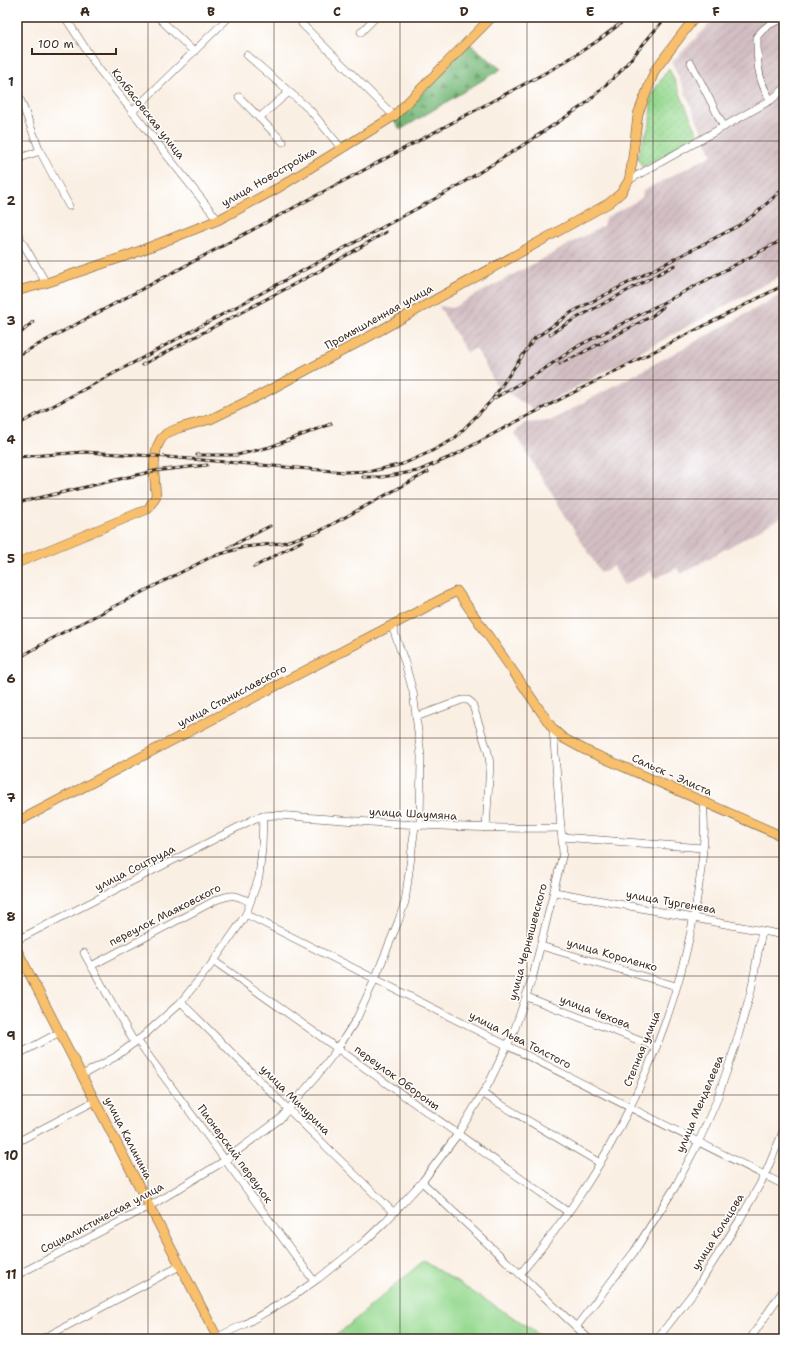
<svg xmlns="http://www.w3.org/2000/svg" width="801" height="1356" font-family="'Shantell Sans',sans-serif">
<style>
.industrial{fill:url(#industrial-furrows)}
.forest{fill:url(#forest-firs);stroke:#5a724c}
.park{fill:url(#park-dots);stroke:#688257}
.pitch{fill:#96d990;stroke:#688257}
.lines{fill:none;stroke-linecap:round;stroke-linejoin:round}
.minor-casing{stroke:#58483c;stroke-width:8}
.major-casing{stroke:#58483c;stroke-width:10}
.minor{stroke:#fff;stroke-width:7}
.major{stroke:#f8bf6c;stroke-width:9}
.rail-casing{stroke:#3b2a1e;stroke-width:3}
.rail{stroke:#fff;stroke-width:1.5;stroke-dasharray:4.5;stroke-linecap:butt}
.grid{fill:none;stroke:#3b2a1e;stroke-width:1;stroke-opacity:0.55}
.labels{text-anchor:middle;dominant-baseline:central;stroke-width:3;stroke-linejoin:round;paint-order:stroke}
.street-label{font-size:11px;fill:#3b2a1e;stroke:#fff}
.neatline{fill:none;stroke:#3b2a1e;stroke-width:1.5}
.grid-label{font-size:13px;text-anchor:middle;font-weight:bold;fill:#3b2a1e}
</style>
<defs>
<pattern id="industrial-furrows" width="10" height="10" patternUnits="userSpaceOnUse"><rect width="10" height="10" fill="#d2bec2"/><path d="M-1 1l2-2M0 10L10 0M9 11l2-2" fill="none" stroke="#b5a3a6"/></pattern>
<pattern id="forest-firs" width="22" height="20" patternUnits="userSpaceOnUse"><rect width="22" height="20" fill="#78b97a"/><path d="M5 1l3.5 6h-7zM16 11l3.5 6h-7z" fill="#649763"/></pattern>
<pattern id="park-dots" width="8" height="8" patternUnits="userSpaceOnUse"><rect width="8" height="8" fill="#96d990"/><path d="M2 2h.1M6 6h.1" fill="none" stroke="#82ba7c" stroke-width="1.8" stroke-linecap="round"/></pattern>
</defs>
<rect width="100%" height="100%" fill="#fff"/>
<filter id="ink" filterUnits="userSpaceOnUse"><feTurbulence type="fractalNoise" baseFrequency=".025" numOctaves="2"/><feDisplacementMap in="SourceGraphic" scale="8" xChannelSelector="R" yChannelSelector="G"/><feConvolveMatrix kernelMatrix="1 2 1 2 8 2 1 2 1" color-interpolation-filters="sRGB"/></filter>
<filter id="wash" filterUnits="userSpaceOnUse"><feTurbulence type="fractalNoise" baseFrequency=".012" numOctaves="4" result="noise"/><feDisplacementMap in="SourceGraphic" scale="16" xChannelSelector="R" yChannelSelector="G"/><feGaussianBlur stdDeviation="0.9" result="paint"/><feColorMatrix in="noise" values="0 0 0 0 0 0 0 0 0 0 0 0 0 0 0 0 0 1.4 0 .05"/><feComposite in="paint" operator="in"/></filter>
<g filter="url(#wash)">
<rect width="100%" height="100%" fill="#faefe3"/>
<g class="industrial">
<polygon points="717,17 784,17 784,274 534,410 496,385 476,348 467,353 439,306 452,308 603,226 605,218 642,198 643,191 712,155 672,62"/>
<polygon points="784,293 784,516 681,574 677,568 654,579 651,571 624,585 613,566 601,573 514,433 525,423 550,421"/>
</g>
<polygon class="forest" points="470,44 501,69 400,130 394,121"/>
<polygon class="park" points="669,68 699,137 642,167 637,157 650,123 651,95"/>
<polygon class="pitch" points="423,1261 532,1329 543,1339 330,1339 342,1331"/>
</g>
<g filter="url(#ink)">
<g class="lines">
<g class="minor-casing">
<g id="minor">
<polyline points="65,17 98,68 218,220"/>
<polyline points="158,17 194,52"/>
<path d="M784 19C772 21 765 27 757 36 757 59 757 81 771 100L784 89"/>
<polyline points="302,24 394,116"/>
<polyline points="361,32 376,17"/>
<polyline points="247,55 310,110 342,149"/>
<polyline points="691,63 724,127"/>
<polyline points="17,91 40,151 69,206"/>
<polyline points="239,97 283,142"/>
<polyline points="132,112 229,17"/>
<polyline points="259,118 289,92"/>
<polyline points="17,159 40,151"/>
<polyline points="629,180 771,100"/>
<polyline points="17,233 46,283"/>
<polyline points="392,626 405,663 413,692 421,756 420,826"/>
<polyline points="416,717 462,700 468,700 472,703 488,752 490,764 486,828"/>
<polyline points="562,837 703,848"/>
<polyline points="555,892 784,935"/>
<polyline points="246,914 784,1185"/>
<path d="M17 940 254 819 263 816 276 815C371 822 466 830 561 828"/>
<polyline points="541,946 676,986"/>
<polyline points="84,953 134,1042"/>
<polyline points="214,961 568,1212"/>
<path d="M91 966 216 900C233 894 234 894 250 902"/>
<polyline points="527,997 656,1047"/>
<polyline points="181,1002 288,1109 394,1213"/>
<polyline points="137,1040 314,1281"/>
<polyline points="17,1055 60,1032"/>
<polyline points="82,1075 115,1057 142,1037 181,1002 214,961 237,928 246,914 259,877 262,848 263,816"/>
<polyline points="483,1094 600,1163"/>
<polyline points="17,1142 95,1101"/>
<polyline points="422,1182 589,1339"/>
<path d="M520 1274C542 1248 563 1221 582 1192 650 1087 695 964 704 838 705 827 704 814 703 802"/>
<polyline points="17,1275 150,1206 221,1163 280,1119 315,1078 338,1048 357,1018 375,979 398,922 405,902 415,826"/>
<polyline points="576,1327 634,1252 675,1187 698,1143 716,1102 735,1047 751,991 762,931"/>
<polyline points="42,1339 180,1266"/>
<polyline points="213,1339 245,1324 295,1295 319,1278 364,1242 385,1222 422,1182 458,1134 489,1083 514,1031 533,976 563,853 553,729"/>
<polyline points="657,1339 696,1289 739,1221 764,1177 784,1129"/>
<polyline points="750,1339 784,1289"/>
</g>
</g>
<g class="major-casing">
<g id="major">
<polyline points="17,291 46,283 132,254 218,220 278,188 394,116 492,17"/>
<polyline points="17,563 148,509 156,496 154,471 155,456 157,447 161,439 167,433 179,428 211,419 258,396 361,341 609,203 621,193 629,180 632,163 638,114 655,70 695,17"/>
<polyline points="17,822 457,591 506,661 553,729 563,738 585,750 784,837"/>
<polyline points="17,950 217,1337"/>
</g>
</g>
<use href="#minor" class="minor"/>
<use href="#major" class="major"/>
<g class="rail-casing">
<g id="rail">
<polyline points="550,334 573,320 675,265"/>
<polyline points="17,336 33,322"/>
<polyline points="17,356 558,66 596,42 629,17"/>
<polyline points="560,364 582,353 652,316 663,307"/>
<polyline points="142,365 323,269 386,232"/>
<polyline points="493,399 538,373 580,345 678,295 784,239"/>
<polyline points="17,425 109,376 451,190 517,149 584,105 619,73 666,17"/>
<polyline points="197,455 237,455 270,447 331,424"/>
<polyline points="17,457 84,452 155,456 345,472 372,471 403,464 430,452 454,439 491,401 534,339 572,312 738,226 755,214 784,188"/>
<polyline points="363,477 382,477 418,471 455,455 506,427 784,285"/>
<polyline points="17,503 154,471 207,465"/>
<polyline points="316,533 428,472"/>
<polyline points="229,547 270,526"/>
<polyline points="254,567 302,541"/>
<polyline points="17,659 58,635 211,557 244,547 282,543 320,531"/>
</g>
</g>
<use href="#rail" class="rail"/>
</g>
</g>
<path class="grid" d="M148 17V1339M274 17V1339M400 17V1339M527 17V1339M653 17V1339M17 141H784M17 261H784M17 380H784M17 499H784M17 618H784M17 738H784M17 857H784M17 976H784M17 1095H784M17 1215H784"/>
<g class="labels">
<g class="street-label">
<text transform="translate(148 114) rotate(52)">Колбасовская улица</text>
<text transform="translate(269 177) rotate(-30)">улица Новостройка</text>
<text transform="translate(379 317) rotate(-29)">Промышленная улица</text>
<text transform="translate(232 696) rotate(-28)">улица Станиславского</text>
<text transform="translate(672 775) rotate(24)">Сальск - Элиста</text>
<text transform="translate(413 814) rotate(3)">улица Шаумяна</text>
<text transform="translate(135 868) rotate(-27)">улица Соцтруда</text>
<text transform="translate(671 902) rotate(10)">улица Тургенева</text>
<text transform="translate(165 915) rotate(-27)">переулок Маяковского</text>
<text transform="translate(528 942) rotate(-75)">улица Чернышевского</text>
<text transform="translate(612 955) rotate(16)">улица Короленко</text>
<text transform="translate(595 1012) rotate(21)">улица Чехова</text>
<text transform="translate(520 1040) rotate(27)">улица Льва Толстого</text>
<text transform="translate(642 1049) rotate(-68)">Степная улица</text>
<text transform="translate(397 1078) rotate(36)">переулок Обороны</text>
<text transform="translate(295 1100) rotate(45)">улица Мичурина</text>
<text transform="translate(700 1104) rotate(-67)">улица Менделеева</text>
<text transform="translate(128 1138) rotate(63)">улица Калинина</text>
<text transform="translate(235 1154) rotate(54)">Пионерский переулок</text>
<text transform="translate(102 1218) rotate(-28)">Социалистическая улица</text>
<text transform="translate(718 1232) rotate(-58)">улица Кольцова</text>
</g>
</g>
<rect width="801" height="1356" fill="none" stroke="#fff" stroke-width="44"/>
<path d="M32 48v6h84v-6" fill="none" stroke="#3b2a1e" stroke-width="2"/>
<text x="38" y="48" font-size="12" fill="#3b2a1e" stroke="#ffffff" stroke-width="3" paint-order="stroke">100 m</text>
<rect x="22" y="22" width="757" height="1312" class="neatline"/>
<g class="grid-label">
<text x="85" y="16">A</text>
<text x="211" y="16">B</text>
<text x="337" y="16">C</text>
<text x="464" y="16">D</text>
<text x="590" y="16">E</text>
<text x="716" y="16">F</text>
<text x="11" y="86">1</text>
<text x="11" y="205">2</text>
<text x="11" y="325">3</text>
<text x="11" y="444">4</text>
<text x="11" y="563">5</text>
<text x="11" y="683">6</text>
<text x="11" y="802">7</text>
<text x="11" y="921">8</text>
<text x="11" y="1040">9</text>
<text x="11" y="1160">10</text>
<text x="11" y="1279">11</text>
</g>
</svg>
